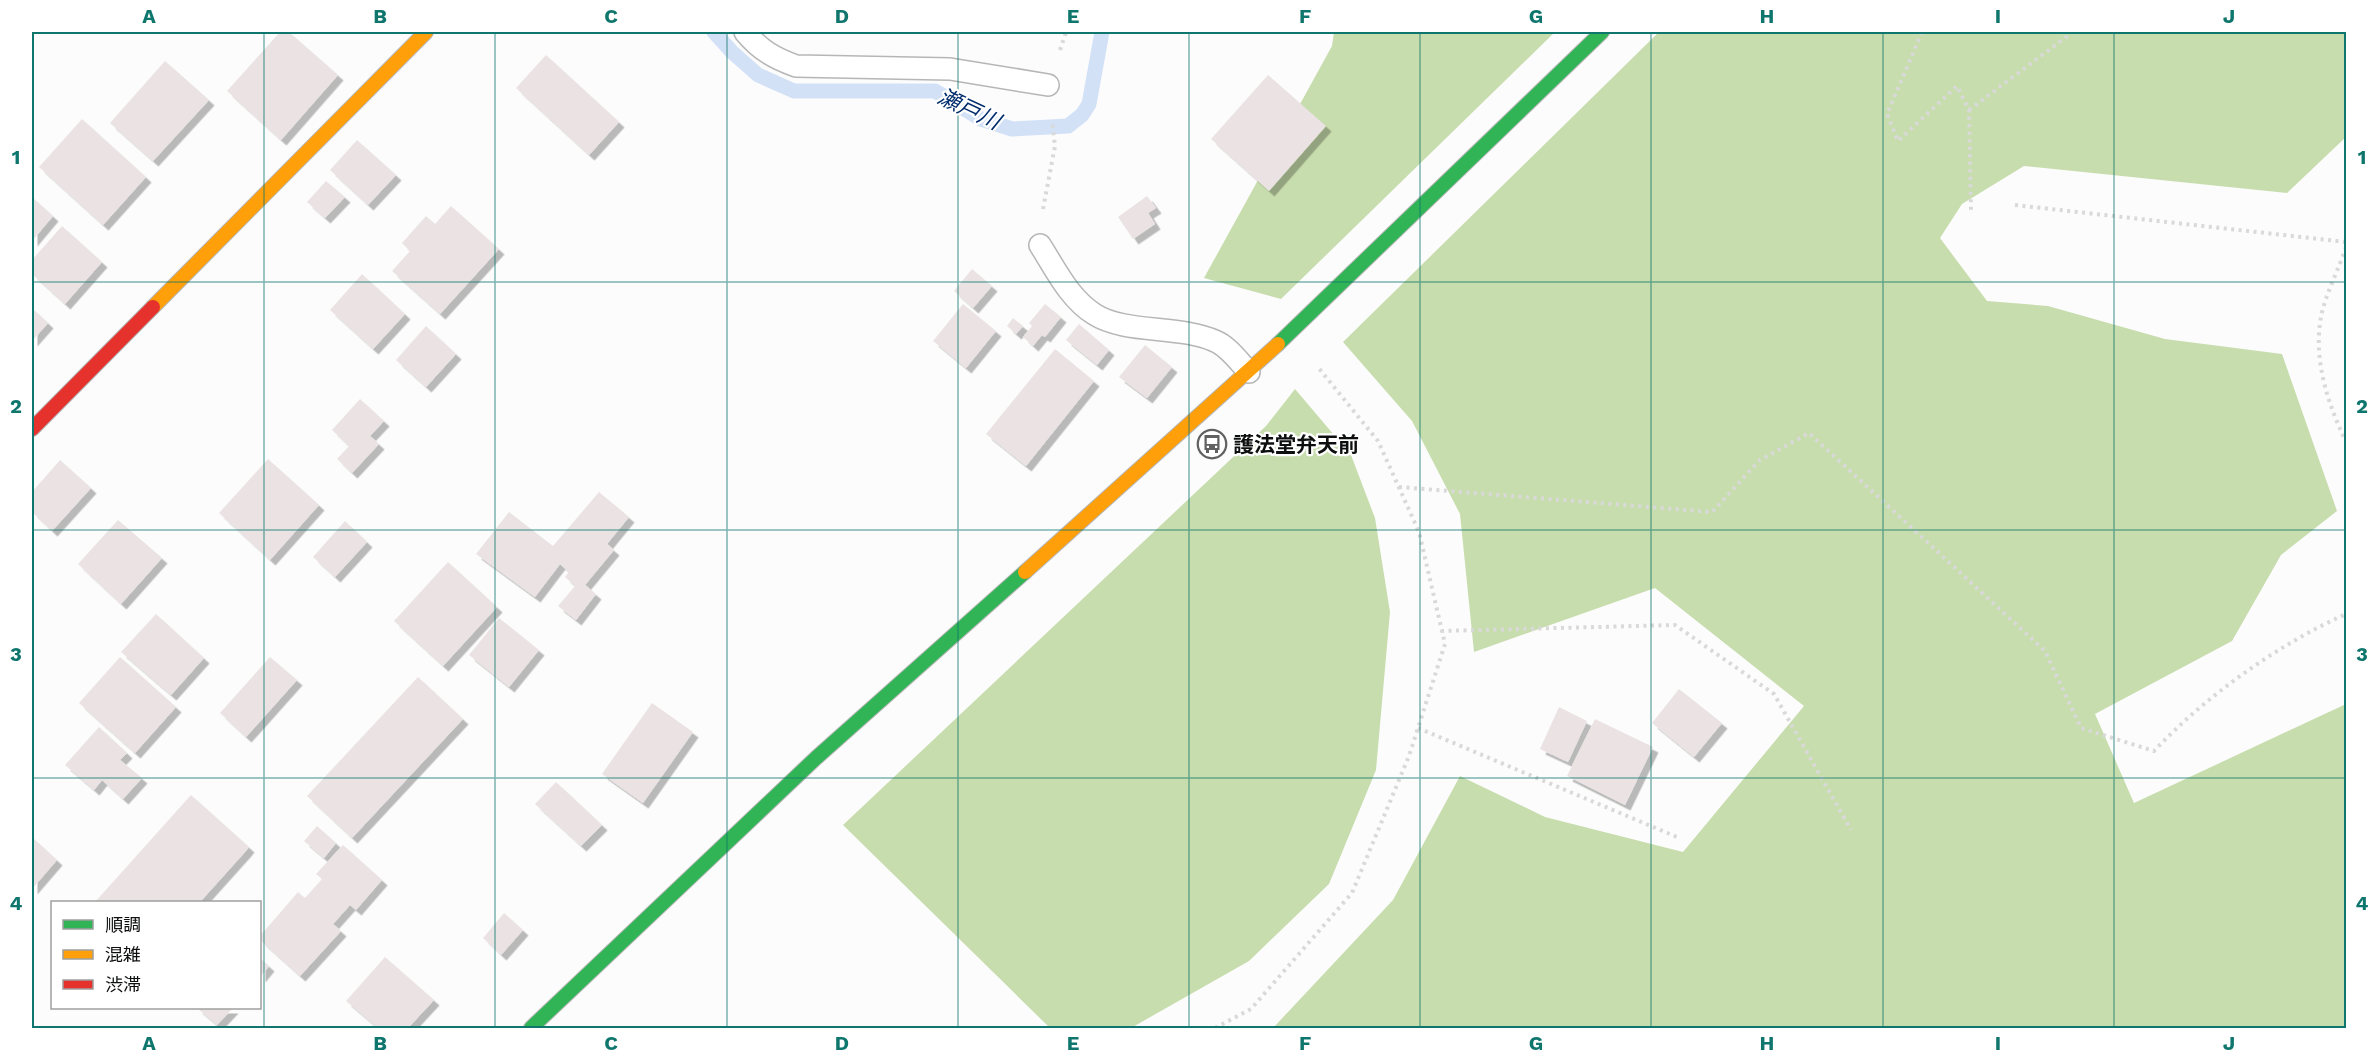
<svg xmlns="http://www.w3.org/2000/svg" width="2378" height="1060" font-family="'Work Sans','Noto Sans JP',sans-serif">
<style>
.forest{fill:#c8ddad}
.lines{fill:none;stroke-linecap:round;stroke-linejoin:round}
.stream{stroke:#d3e1f7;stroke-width:15}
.building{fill:#ebe3e3;filter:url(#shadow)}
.lane-casing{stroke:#b6b6b7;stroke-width:24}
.fast-casing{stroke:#b6b6b7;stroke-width:16}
.slow-casing{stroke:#b6b6b7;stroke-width:16}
.jam-casing{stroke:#b6b6b7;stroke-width:16}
.path{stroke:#d9d9d9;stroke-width:4;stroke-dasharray:3 4.5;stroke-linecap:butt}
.lane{stroke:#fff;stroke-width:21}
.fast{stroke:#30b455;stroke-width:14}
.slow{stroke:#ff9f0a;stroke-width:14}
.jam{stroke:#e5322d;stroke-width:14}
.grid{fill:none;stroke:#0f766e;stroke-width:1.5;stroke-opacity:0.55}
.labels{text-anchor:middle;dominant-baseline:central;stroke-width:4.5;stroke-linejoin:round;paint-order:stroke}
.poi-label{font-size:21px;font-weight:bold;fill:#0d0e0e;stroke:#fff;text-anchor:start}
.water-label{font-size:22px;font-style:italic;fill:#002c6d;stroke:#fff}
.neatline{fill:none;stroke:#0f766e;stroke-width:2}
.grid-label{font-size:20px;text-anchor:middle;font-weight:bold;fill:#0f766e}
</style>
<defs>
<filter id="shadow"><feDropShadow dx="5.5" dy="5.5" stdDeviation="0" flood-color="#0004"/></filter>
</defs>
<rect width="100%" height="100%" fill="#fcfcfd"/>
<g class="forest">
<polygon points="1334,32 1555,32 1281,299 1204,278 1332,46"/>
<polygon points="1659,32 2346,32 2346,137 2287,193 2024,166 1962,204 1940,238 1987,301 2048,306 2165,339 2282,354 2337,511 2281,555 2232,641 2095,714 2134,803 2346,704 2346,1028 1273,1028 1393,900 1460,776 1545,817 1683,852 1804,706 1655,588 1474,652 1460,514 1412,421 1343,342"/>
<polygon points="1295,389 1351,455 1375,518 1390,612 1376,770 1329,884 1249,961 1131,1028 1050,1028 843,825 1266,426"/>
</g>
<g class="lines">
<polyline class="stream" points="714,32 732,52 758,75 794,91 935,91 981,119 1012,129 1068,126 1082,115 1089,104 1102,32"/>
</g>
<g class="building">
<polygon points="280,32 289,32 338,75 281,140 227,91"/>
<polygon points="546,55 619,122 589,155 516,88"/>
<polygon points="165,61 209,100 153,161 110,123"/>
<polygon points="1268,75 1326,126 1269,191 1211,139"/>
<polygon points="82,119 146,177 103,225 39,167"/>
<polygon points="357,140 396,175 368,205 330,170"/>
<polygon points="326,181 345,197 325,218 307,202"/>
<polygon points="1147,196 1156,208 1148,213 1155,224 1133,239 1118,217"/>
<polygon points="32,197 53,216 32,241"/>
<polygon points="451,206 499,249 440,314 392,271 410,251 402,243 426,216 435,224"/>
<polygon points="62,226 102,262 65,304 32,274 32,260"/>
<polygon points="972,269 992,286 973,308 954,291"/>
<polygon points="362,274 405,314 373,349 330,310"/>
<polygon points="963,304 996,331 966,368 933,341"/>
<polygon points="1045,304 1061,317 1045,337 1042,335 1033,346 1023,337 1032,326 1029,323"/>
<polygon points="32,308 48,323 32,341"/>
<polygon points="1013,318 1023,326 1016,334 1007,326"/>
<polygon points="1079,324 1109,350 1097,365 1066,340"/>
<polygon points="426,326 456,354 426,387 396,360"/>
<polygon points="1145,345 1172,367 1147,398 1119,377"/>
<polygon points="1055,349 1094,381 1026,466 986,434"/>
<polygon points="360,399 384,421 370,436 379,444 352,473 337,459 349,446 332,430"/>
<polygon points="268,459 319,505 270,560 219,513"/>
<polygon points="60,460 91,488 52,531 32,512 32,492"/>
<polygon points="599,492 629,517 607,544 614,550 585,585 596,594 576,620 558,606 575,586 565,577 569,572 560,564 535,597 476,554 509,512 553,546"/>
<polygon points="118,520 162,558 121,604 78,564"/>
<polygon points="345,521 367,542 335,577 313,557"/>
<polygon points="448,562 497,607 443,666 394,621"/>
<polygon points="156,614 204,658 171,695 121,652"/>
<polygon points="499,618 539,650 509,687 469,655"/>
<polygon points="120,657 176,707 135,753 79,703"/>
<polygon points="270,657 297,680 246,737 220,713"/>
<polygon points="418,677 463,719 352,838 307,796"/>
<polygon points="1679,689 1722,723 1694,757 1652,723"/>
<polygon points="652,703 693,732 643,803 602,774"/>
<polygon points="1559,707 1587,721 1568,762 1540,749"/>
<polygon points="1595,719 1653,747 1625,805 1567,776"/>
<polygon points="99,727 127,753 120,760 142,778 123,799 102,780 94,790 65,765"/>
<polygon points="556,782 602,825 581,846 535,804"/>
<polygon points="191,795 249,847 245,852 200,902 95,902"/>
<polygon points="317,826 336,843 324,858 304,841"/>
<polygon points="33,838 57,860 32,889 32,840"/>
<polygon points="343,845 382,880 356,910 350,905 333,924 341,931 300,976 260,940 260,936 298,892 305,898 322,879 316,874"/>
<polygon points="504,913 523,930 501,955 483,938"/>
<polygon points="385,957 434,1000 408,1028 378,1028 346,1001"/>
<polygon points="260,958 269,966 260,977"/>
<polygon points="197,1008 233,1008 217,1025"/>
</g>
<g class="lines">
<g class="lane-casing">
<g id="lane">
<path d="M745 32C760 50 774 58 796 66L950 69 1048 85"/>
<path d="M1040 245C1056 270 1069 298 1094 314 1125 334 1180 325 1215 341 1228 346 1239 362 1249 372"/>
</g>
</g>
<g class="fast-casing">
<g id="fast">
<polyline points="1278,344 1602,32"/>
<polyline points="531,1028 816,758 1025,572"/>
</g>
</g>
<g class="slow-casing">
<g id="slow">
<polyline points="153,307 426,32"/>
<polyline points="1025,572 1278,344"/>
</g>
</g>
<g class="jam-casing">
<polyline id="jam" points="32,429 153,307"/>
</g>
<g class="path">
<polyline points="1922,32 1887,114 1898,141 1957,86 1969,110 1971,210"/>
<polyline points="1060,50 1066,32"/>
<polyline points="1969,110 2073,32"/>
<polyline points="2015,205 2346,242"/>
<polyline points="1043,209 1055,146 1052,121"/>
<path d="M2346 247C2339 269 2325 295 2321 317 2313 360 2328 404 2346 442"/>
<path d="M1399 487 1712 512 1760 460 1809 433 2045 651 2081 728 2154 751C2206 696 2277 645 2346 614"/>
<polyline points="1441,631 1675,625 1774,694 1851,830"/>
<polyline points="1418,728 1677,837"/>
<polyline points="1215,1028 1251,1009 1352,893 1409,756 1445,644 1419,532 1378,441 1317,366"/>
</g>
<use href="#lane" class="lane"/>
<use href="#fast" class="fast"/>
<use href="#slow" class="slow"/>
<use href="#jam" class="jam"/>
</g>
<path class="grid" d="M264 32V1028M495 32V1028M727 32V1028M958 32V1028M1189 32V1028M1420 32V1028M1651 32V1028M1883 32V1028M2114 32V1028M32 282H2346M32 530H2346M32 778H2346"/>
<defs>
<g id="bus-ring" transform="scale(1.5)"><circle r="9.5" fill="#fff" stroke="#616162" stroke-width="1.5"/><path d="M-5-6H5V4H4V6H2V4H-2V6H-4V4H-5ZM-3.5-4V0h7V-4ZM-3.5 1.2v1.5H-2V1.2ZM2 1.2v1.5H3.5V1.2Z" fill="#616162"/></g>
</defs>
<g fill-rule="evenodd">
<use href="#bus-ring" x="1212" y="444"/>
</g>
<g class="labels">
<g class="poi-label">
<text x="1233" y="444">護法堂弁天前</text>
</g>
<g class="water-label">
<text transform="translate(969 109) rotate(25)">瀬戸川</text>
</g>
</g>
<rect width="2378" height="1060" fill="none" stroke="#ffffff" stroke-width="66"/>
<rect x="51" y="901" width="210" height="108" fill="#ffffff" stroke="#9e9f9f" stroke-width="1.5"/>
<rect x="63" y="920" width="30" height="9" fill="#30b455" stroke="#9e9f9f" stroke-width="1.5"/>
<text x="105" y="931" font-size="18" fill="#0d0e0e">順調</text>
<rect x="63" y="950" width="30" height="9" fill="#ff9f0a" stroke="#9e9f9f" stroke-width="1.5"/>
<text x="105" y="961" font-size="18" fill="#0d0e0e">混雑</text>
<rect x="63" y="980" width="30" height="9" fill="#e5322d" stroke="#9e9f9f" stroke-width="1.5"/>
<text x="105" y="991" font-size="18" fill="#0d0e0e">渋滞</text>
<rect x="33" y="33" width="2312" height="994" class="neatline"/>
<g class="grid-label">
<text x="149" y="23">A</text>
<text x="380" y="23">B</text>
<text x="611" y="23">C</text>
<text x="842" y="23">D</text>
<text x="1073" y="23">E</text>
<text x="1305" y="23">F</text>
<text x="1536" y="23">G</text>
<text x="1767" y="23">H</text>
<text x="1998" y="23">I</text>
<text x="2229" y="23">J</text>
<text x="16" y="164">1</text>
<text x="2362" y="164">1</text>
<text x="16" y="413">2</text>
<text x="2362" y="413">2</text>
<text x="16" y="661">3</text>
<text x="2362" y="661">3</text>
<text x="16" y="910">4</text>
<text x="2362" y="910">4</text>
<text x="149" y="1050">A</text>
<text x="380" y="1050">B</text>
<text x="611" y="1050">C</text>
<text x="842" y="1050">D</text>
<text x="1073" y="1050">E</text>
<text x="1305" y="1050">F</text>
<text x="1536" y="1050">G</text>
<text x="1767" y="1050">H</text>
<text x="1998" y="1050">I</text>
<text x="2229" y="1050">J</text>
</g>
</svg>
